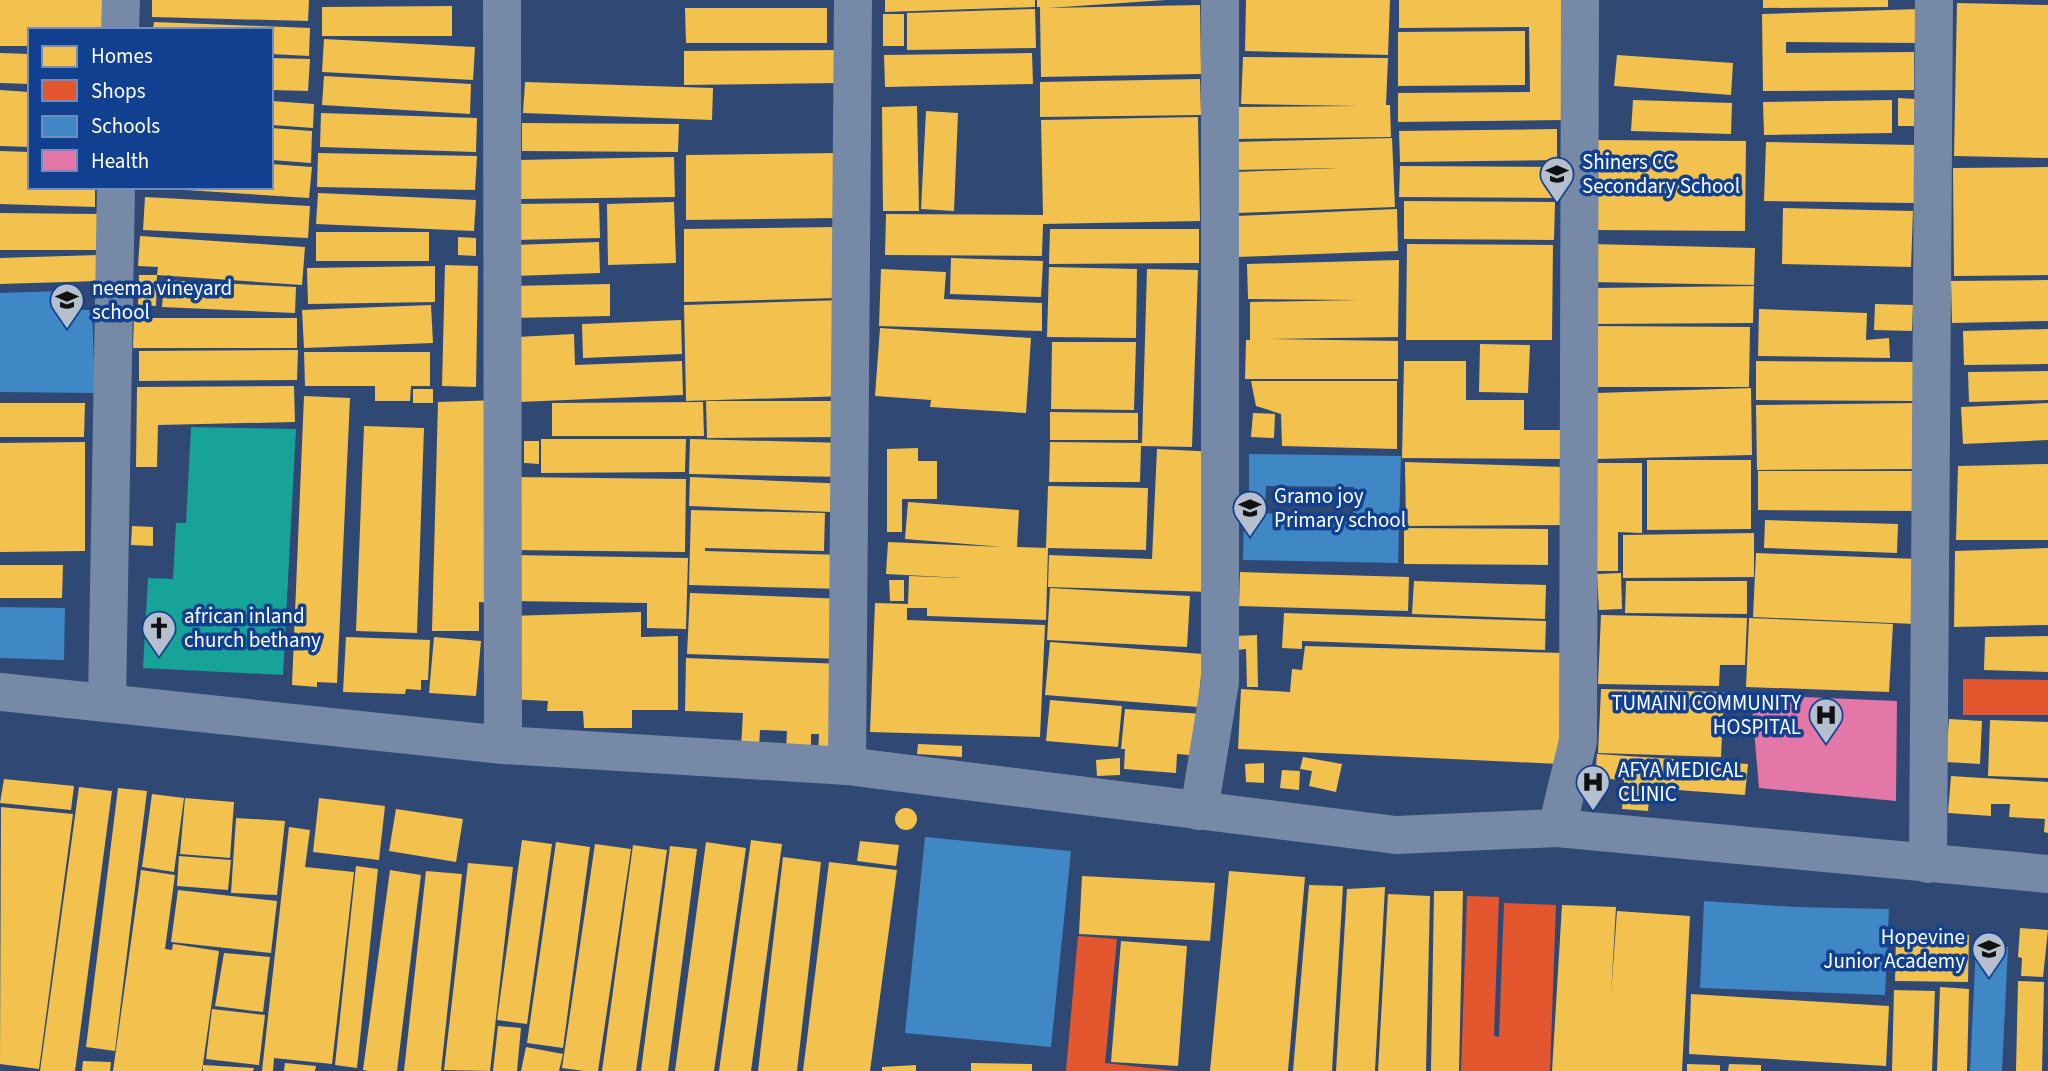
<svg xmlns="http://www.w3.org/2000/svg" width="2048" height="1071" font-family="'Source Sans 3',sans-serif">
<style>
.homes{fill:#f2c14e}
.shops{fill:#e4572e}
.schools{fill:#3f88c5}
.health{fill:#e377a8}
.public{fill:#17a398}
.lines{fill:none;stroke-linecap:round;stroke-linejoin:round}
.minor{stroke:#7689a7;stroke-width:38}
.labels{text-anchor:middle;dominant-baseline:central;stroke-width:7;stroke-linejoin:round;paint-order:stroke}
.poi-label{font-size:21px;fill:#fff;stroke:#124091;text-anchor:start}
</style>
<rect width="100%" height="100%" fill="#2f4874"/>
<g class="homes">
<polygon points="0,0 109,0 108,30 30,30 30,46 0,46"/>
<polygon points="152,0 309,0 308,21 152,17"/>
<polygon points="885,0 1035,0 1035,7 885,12"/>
<polygon points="1037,0 1166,0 1048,8 1200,5 1201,74 1041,77 1040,7 1037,7"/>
<polygon points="1246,0 1390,0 1388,55 1245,51"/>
<polygon points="1399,0 1567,0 1566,120 1398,122 1398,93 1530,92 1529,27 1399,28"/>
<polygon points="1763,0 1888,0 1888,7 1763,8"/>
<polygon points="1957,3 2048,5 2048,158 1954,156"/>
<polygon points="452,6 452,36 322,36 322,7"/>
<polygon points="685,8 827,8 827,43 686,43"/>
<polygon points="1035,9 1036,48 907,50 907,13"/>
<polygon points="1920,9 1919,43 1786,42 1786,53 1914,52 1914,90 1763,91 1762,14"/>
<rect x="883" y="14" width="21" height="32"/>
<polygon points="154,22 310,28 309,56 271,54 271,30 153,30"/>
<polygon points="1525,31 1525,85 1398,86 1398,32"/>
<polygon points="324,39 475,47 473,80 322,72"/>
<polygon points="836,50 837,83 684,85 684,51"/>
<polygon points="0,53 30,54 30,84 0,83"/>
<polygon points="1032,53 1033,84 885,87 884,55"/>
<polygon points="1617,55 1733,63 1731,95 1614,86"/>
<polygon points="1243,57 1388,58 1386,105 1390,105 1391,137 1234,139 1233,107 1359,106 1241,104"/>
<polygon points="271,58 310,59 308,91 271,90"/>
<polygon points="324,76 471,84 470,114 322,105"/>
<polygon points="1200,79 1201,115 1040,117 1040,82"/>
<polygon points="525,82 713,88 712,120 523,113"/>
<polygon points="0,90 30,92 30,147 0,146"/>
<polygon points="1898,98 1915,99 1914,126 1898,126"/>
<polygon points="1633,100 1732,103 1731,134 1631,131"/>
<polygon points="1892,100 1892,133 1764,135 1763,102"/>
<polygon points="271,101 314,104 313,128 271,125"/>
<polygon points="917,106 919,211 883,211 882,107"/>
<polygon points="926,111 958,113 954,211 921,209"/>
<polygon points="321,113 477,118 476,152 320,147"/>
<polygon points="1198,117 1200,221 1043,224 1042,256 885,255 886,214 1043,215 1041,120"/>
<polygon points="522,123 679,124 678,152 522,151"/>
<polygon points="271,128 312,131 311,163 271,160"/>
<polygon points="1557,129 1557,160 1400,162 1399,131"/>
<polygon points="1392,138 1395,207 1236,213 1235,172 1339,168 1235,170 1234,142"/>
<polygon points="1594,140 1746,141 1745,231 1594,230"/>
<polygon points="1766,142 1915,145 1914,203 1764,201"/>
<polygon points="0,151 30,152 30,187 95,187 95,207 0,204"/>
<polygon points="318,153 477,156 475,190 317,187"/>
<polygon points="837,153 837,218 686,220 686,155"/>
<polygon points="674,157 675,197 518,199 517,160"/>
<polygon points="271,164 312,167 309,198 170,189 271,187"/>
<polygon points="1400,166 1558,167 1558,198 1399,197"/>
<polygon points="2048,167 2048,275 1954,276 1953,168"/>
<polygon points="318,193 476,200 474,231 316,224"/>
<polygon points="145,197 310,206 308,238 143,230"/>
<polygon points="1404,201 1555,202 1554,240 1404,239"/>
<polygon points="674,202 676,263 608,265 607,204"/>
<polygon points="599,203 600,238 515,240 515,204"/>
<polygon points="1783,208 1913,211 1911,267 1782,264"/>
<polygon points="1397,209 1398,251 1237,257 1235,216"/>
<polygon points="0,213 98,214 97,250 0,250"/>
<polygon points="836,227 836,298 684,302 684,229"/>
<polygon points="1050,229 1199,229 1199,263 1049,264"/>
<rect x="316" y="232" width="113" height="29"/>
<polygon points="140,236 305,247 302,285 157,275 158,267 138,266"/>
<polygon points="458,237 476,238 476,256 458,255"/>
<polygon points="599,242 600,273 515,276 513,245"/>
<polygon points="1407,244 1553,245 1552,340 1406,340"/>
<polygon points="1591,244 1755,248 1754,285 1590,282"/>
<polygon points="98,255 99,281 0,284 0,258"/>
<polygon points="951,258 1043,261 1041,297 950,294"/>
<polygon points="1399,260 1398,337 1270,339 1398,341 1398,379 1245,379 1246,340 1250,340 1250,302 1358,300 1248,299 1247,264"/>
<polygon points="445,265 478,266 476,387 442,386"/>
<polygon points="435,266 435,302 308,304 307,268"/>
<polygon points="1049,267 1137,269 1136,338 1047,337"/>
<polygon points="881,269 946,272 944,299 1042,303 1042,331 879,326"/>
<polygon points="1147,269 1198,270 1192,447 1141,446 1140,482 1049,482 1050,442 1142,443"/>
<polygon points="139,275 157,275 156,306 138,305"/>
<polygon points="164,280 296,287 295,313 162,307"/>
<polygon points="2048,280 2048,321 1952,323 1951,281"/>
<polygon points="610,284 610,316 510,318 509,286"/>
<polygon points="1754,286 1753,323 1593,324 1593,288"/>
<polygon points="846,300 848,396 686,401 684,305"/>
<polygon points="1875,304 1913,305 1912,331 1874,330"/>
<polygon points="431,305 433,343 304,348 302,310"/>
<polygon points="1759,309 1867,313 1866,340 1889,338 1890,358 1758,356"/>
<polygon points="134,318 297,318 297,348 133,348"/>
<polygon points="681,320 682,354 583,358 582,324"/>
<polygon points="1590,326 1750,327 1749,387 1590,387"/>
<polygon points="880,328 1031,338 1026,413 930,407 931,400 875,396"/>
<polygon points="2048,329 2048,364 1964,365 1963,331"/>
<polygon points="574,334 575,365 682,361 683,395 519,402 517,337"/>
<polygon points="1052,342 1136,342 1134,410 1051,409"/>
<polygon points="1480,344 1530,345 1528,393 1479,392"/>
<polygon points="298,350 297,380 139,381 139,351"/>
<polygon points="304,352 430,352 430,386 411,386 410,401 375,401 375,386 305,386"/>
<polygon points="1404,361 1466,361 1466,400 1524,400 1524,430 1567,430 1566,459 1402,458"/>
<polygon points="1756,361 1915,362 1915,401 1756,400"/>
<polygon points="2048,371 2048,400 1969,402 1968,372"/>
<polygon points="1251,381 1397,381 1397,449 1282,446 1281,414 1256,406"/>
<polygon points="294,386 295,422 158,425 157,467 136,467 137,387"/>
<polygon points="1751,388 1752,455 1597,459 1596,393"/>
<rect x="413" y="389" width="20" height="14"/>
<polygon points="304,396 350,398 337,683 317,682 317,687 292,685"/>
<polygon points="501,400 496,603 479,602 479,631 432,631 438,402"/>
<polygon points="706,401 848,401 847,437 707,438"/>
<polygon points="703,402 704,436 552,436 552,403"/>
<polygon points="0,403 85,403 84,437 0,437"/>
<polygon points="1918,403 1918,469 1757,470 1756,405"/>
<polygon points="2048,403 2048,440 1963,444 1961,407"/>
<polygon points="1050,412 1138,413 1138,440 1050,440"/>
<polygon points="1253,413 1275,414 1274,438 1251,437"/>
<polygon points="364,426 424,428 417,633 356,631"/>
<polygon points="541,439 686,439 685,472 541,473"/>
<polygon points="690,439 846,443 846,477 689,474"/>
<polygon points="524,441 539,441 539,464 524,463"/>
<polygon points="85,442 85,551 0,552 0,443"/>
<polygon points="918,448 918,461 937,461 937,499 902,499 902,532 887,532 887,449"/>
<polygon points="1157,449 1217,452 1211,592 1048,587 1049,555 1152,559"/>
<polygon points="1647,460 1751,460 1751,529 1647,530"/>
<polygon points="1405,462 1564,467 1569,525 1406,526"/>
<polygon points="1594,463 1642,463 1642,533 1618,532 1618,571 1594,571"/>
<polygon points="2048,464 2048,540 1956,540 1958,466"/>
<polygon points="1758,471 1919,471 1918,511 1758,510"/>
<polygon points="513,477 686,479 685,552 512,550"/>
<polygon points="690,477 848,484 831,512 689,506"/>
<polygon points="1048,486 1148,488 1146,550 1046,548"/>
<polygon points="908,502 1019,510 1017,547 1048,548 1046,620 927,616 927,608 907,608 907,620 1045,625 1040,737 870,732 875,603 908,604 909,576 963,578 886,574 888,542 1003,547 905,539"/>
<polygon points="691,510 825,513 824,551 705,548 705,551 845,555 844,589 689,585"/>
<polygon points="1765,520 1898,524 1897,553 1764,548"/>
<polygon points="132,526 153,527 153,546 131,545"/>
<polygon points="1404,528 1548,529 1548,565 1404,564"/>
<polygon points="1754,533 1754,577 1623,578 1623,535"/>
<polygon points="2048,548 2048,625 1954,627 1955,551"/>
<polygon points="1756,553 1918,559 1915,624 1753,617"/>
<polygon points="512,555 688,558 686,629 647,628 647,603 511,601"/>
<polygon points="0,565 63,565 62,598 0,598"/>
<polygon points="1240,572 1409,577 1408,611 1239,606"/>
<polygon points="1621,573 1622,609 1599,610 1597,574"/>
<polygon points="889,580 904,580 904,601 890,601"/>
<polygon points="1414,581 1546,585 1545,619 1412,614"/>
<polygon points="1626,581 1747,581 1747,614 1625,613"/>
<polygon points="1050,588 1190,596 1187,647 1047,640"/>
<polygon points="690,593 846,599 844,659 687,654"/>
<polygon points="641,612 641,637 678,636 678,710 632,710 632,728 584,728 583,711 547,711 548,701 509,699 509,616"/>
<polygon points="1284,613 1546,621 1545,650 1302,641 1302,649 1282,648"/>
<polygon points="1601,615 1747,618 1745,665 1720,665 1719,686 1598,684"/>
<polygon points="1749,618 1893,624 1889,692 1746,687"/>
<polygon points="1257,635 1258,687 1247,687 1246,649 1237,650 1236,636"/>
<polygon points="2048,636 2048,672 1984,670 1985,637"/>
<polygon points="346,637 430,640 428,680 421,680 421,690 406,689 405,694 343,692"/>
<polygon points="434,637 481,641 476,696 429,693"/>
<polygon points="1050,642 1203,654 1198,707 1045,695"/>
<polygon points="1305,646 1564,653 1559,764 1238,749 1241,689 1290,692 1292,669 1302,670"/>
<polygon points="686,658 844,664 841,755 818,755 819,734 811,734 811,751 786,750 787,731 760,730 759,748 741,747 743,713 685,711"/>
<polygon points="1601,689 1724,692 1721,757 1598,753"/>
<polygon points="1050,700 1122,706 1118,747 1046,741"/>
<polygon points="1125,709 1204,714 1201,756 1177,754 1176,773 1124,769 1125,749 1121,749"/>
<polygon points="1949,719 1982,721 1980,764 1946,762"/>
<polygon points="1990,720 2048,722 2048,778 1988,776"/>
<polygon points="918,744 962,746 962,757 917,754"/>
<polygon points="1597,754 1748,764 1745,795 1650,788 1648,811 1622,809 1624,780 1595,778"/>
<polygon points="1303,757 1342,764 1336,792 1309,786 1312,771 1300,769"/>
<polygon points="1120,758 1120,775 1097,776 1096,760"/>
<polygon points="1264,763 1264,783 1246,782 1245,764"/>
<polygon points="1282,770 1300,771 1299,790 1280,788"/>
<polygon points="1951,776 2048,782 2048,833 2044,832 2045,819 2009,817 2010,804 1991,804 1991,816 1948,813"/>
<polygon points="4,779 74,786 71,810 0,803"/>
<polygon points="79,787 112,791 75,1071 40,1071"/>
<polygon points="118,788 147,791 115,1051 86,1047"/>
<polygon points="152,794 184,798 174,872 142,867"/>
<polygon points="185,798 234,802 230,858 180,854"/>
<polygon points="319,798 385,806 379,860 313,852"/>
<polygon points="1,807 73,814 39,1069 0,1064"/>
<circle cx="906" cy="819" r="11"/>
<polygon points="396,809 463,819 456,862 389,851"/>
<polygon points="236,818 285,821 277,895 231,893"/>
<polygon points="289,827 310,830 305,867 354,872 332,1064 274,1058 273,1071 262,1071"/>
<polygon points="522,840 552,844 527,1024 497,1020"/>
<polygon points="751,840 782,844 751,1071 719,1071"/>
<polygon points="860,841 899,845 896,866 857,861"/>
<polygon points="556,842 590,847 563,1048 527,1043"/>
<polygon points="706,842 746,848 714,1071 675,1071"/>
<polygon points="595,844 631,849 598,1071 584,1071 562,1068"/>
<polygon points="633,845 667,850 636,1071 602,1071"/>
<polygon points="670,846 697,849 668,1071 641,1071"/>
<polygon points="179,856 231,860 228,890 177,886"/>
<polygon points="783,857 821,862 797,1071 758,1071"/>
<polygon points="829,862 897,870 870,1071 803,1071"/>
<polygon points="468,863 513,867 490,1071 444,1070"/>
<polygon points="356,866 378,869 357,1068 335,1065"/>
<polygon points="141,870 175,875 165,949 172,950 173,944 219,951 202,1071 113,1071"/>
<polygon points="390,870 421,875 397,1071 368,1071 363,1070"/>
<polygon points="426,871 462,874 441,1071 404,1071"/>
<polygon points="1229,871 1305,877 1288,1071 1210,1071"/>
<polygon points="1082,876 1215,883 1210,941 1079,934"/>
<polygon points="1309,885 1343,886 1332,1071 1293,1071"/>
<polygon points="1385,887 1375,1071 1336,1071 1347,889"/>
<polygon points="178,890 277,901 271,953 171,942"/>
<polygon points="1434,891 1463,891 1459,1071 1431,1071"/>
<polygon points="1388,894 1430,896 1426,1071 1378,1071"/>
<polygon points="1562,905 1616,907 1611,995 1617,911 1690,916 1682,1071 1552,1071"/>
<polygon points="2020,928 2048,930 2043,977 2021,976 2022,958 2018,957"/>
<polygon points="1896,934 1969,935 1968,982 1895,981"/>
<polygon points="1121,941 1187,946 1178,1066 1111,1062"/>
<polygon points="224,953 270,957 263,1012 215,1006"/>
<polygon points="2018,981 2044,982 2042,1071 2016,1071"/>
<polygon points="1940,987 1969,989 1967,1071 1937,1071"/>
<polygon points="1894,990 1935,991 1932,1071 1892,1071"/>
<polygon points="1691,994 1889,1006 1886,1066 1689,1054"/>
<polygon points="212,1009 265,1015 259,1065 206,1059"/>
<polygon points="498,1026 521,1028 517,1071 493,1071"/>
<polygon points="526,1047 563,1054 559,1071 521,1071"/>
<polygon points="83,1061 111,1062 110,1071 82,1071"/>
<polygon points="285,1063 316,1066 315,1071 284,1071"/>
<polygon points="971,1063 1032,1064 1032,1071 971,1071"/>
<polygon points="1687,1064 1720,1065 1720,1071 1687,1071"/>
<polygon points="1729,1064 1761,1065 1761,1071 1728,1071"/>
<polygon points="203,1065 254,1068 253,1071 203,1071"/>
<polygon points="916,1065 916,1071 882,1071 882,1067"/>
</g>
<g class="shops">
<polygon points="1963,679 2048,680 2048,715 1963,715"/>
<polygon points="1467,896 1499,897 1494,1036 1499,1037 1504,903 1556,905 1550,1071 1461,1071"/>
<polygon points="1078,936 1117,939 1105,1063 1176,1071 1066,1071"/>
</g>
<g class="schools">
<polygon points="62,291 63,310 92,310 95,393 0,392 0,293"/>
<polygon points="1249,454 1401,456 1398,563 1243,560 1244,513 1353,515 1354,487 1266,486 1265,506 1249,506"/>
<polygon points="0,607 65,608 64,660 0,658"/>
<polygon points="925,837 1071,851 1051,1047 905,1033"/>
<polygon points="1704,901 1796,907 1889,909 1885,995 1700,988"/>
<polygon points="1976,946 2008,947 2002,1071 1970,1071"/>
</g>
<polygon class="health" points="1751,695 1897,701 1896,801 1759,788"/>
<polygon class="public" points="191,427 296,429 283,675 143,668 148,578 173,579 176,523 186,523"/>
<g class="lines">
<g class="minor">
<polyline points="502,0 503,745"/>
<polyline points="120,30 121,0"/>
<polyline points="0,692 503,745 847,766 1396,835 1557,828 2048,874"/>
<polyline points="107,703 116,187"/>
<polyline points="847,766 853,0"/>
<polyline points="1199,811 1220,682 1220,0"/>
<polyline points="1557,828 1578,741 1580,0"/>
<polyline points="1928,864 1934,0"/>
</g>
</g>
<defs>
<g id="school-pin" transform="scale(1.75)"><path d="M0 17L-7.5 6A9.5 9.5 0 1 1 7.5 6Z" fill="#b6bfce" stroke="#124091"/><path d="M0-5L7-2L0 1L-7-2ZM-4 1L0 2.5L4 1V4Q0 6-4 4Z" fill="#111"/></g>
<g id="church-pin" transform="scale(1.75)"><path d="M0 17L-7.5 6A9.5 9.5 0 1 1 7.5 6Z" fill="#b6bfce" stroke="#124091"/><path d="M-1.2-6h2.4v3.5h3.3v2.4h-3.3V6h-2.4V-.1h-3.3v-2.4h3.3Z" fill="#111"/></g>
<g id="hospital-pin" transform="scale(1.75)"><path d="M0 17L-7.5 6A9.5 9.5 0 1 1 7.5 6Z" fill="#b6bfce" stroke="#124091"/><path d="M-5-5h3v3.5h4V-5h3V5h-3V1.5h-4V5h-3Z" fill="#111"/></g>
</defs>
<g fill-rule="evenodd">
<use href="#school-pin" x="1557" y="174"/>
<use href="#school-pin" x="67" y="300"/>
<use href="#school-pin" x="1250" y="508"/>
<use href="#church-pin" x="159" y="628"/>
<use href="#hospital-pin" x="1826" y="715"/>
<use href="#hospital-pin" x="1593" y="782"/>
<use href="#school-pin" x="1989" y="949"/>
</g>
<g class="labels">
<g class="poi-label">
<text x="1582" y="162">Shiners CC<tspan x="1582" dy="24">Secondary School</tspan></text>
<text x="92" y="288">neema vineyard<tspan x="92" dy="24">school</tspan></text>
<text x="1274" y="496">Gramo joy<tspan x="1274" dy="24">Primary school</tspan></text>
<text x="184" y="616">african inland<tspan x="184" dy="24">church bethany</tspan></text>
<text x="1801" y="703" text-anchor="end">TUMAINI COMMUNITY<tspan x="1801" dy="24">HOSPITAL</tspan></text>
<text x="1618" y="770">AFYA MEDICAL<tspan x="1618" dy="24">CLINIC</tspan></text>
<text x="1965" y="937" text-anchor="end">Hopevine<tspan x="1965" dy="24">Junior Academy</tspan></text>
</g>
</g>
<rect x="28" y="28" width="245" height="161" fill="#124091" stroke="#718cbd" stroke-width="2"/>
<rect x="42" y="46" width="35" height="21" fill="#f2c14e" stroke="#718cbd" stroke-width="2"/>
<text x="91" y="63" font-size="21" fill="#ffffff">Homes</text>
<rect x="42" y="80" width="35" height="21" fill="#e4572e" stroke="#718cbd" stroke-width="2"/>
<text x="91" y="98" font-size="21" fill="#ffffff">Shops</text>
<rect x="42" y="116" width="35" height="21" fill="#3f88c5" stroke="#718cbd" stroke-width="2"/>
<text x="91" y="133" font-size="21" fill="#ffffff">Schools</text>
<rect x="42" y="150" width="35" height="21" fill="#e377a8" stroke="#718cbd" stroke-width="2"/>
<text x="91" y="168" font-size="21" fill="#ffffff">Health</text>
</svg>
